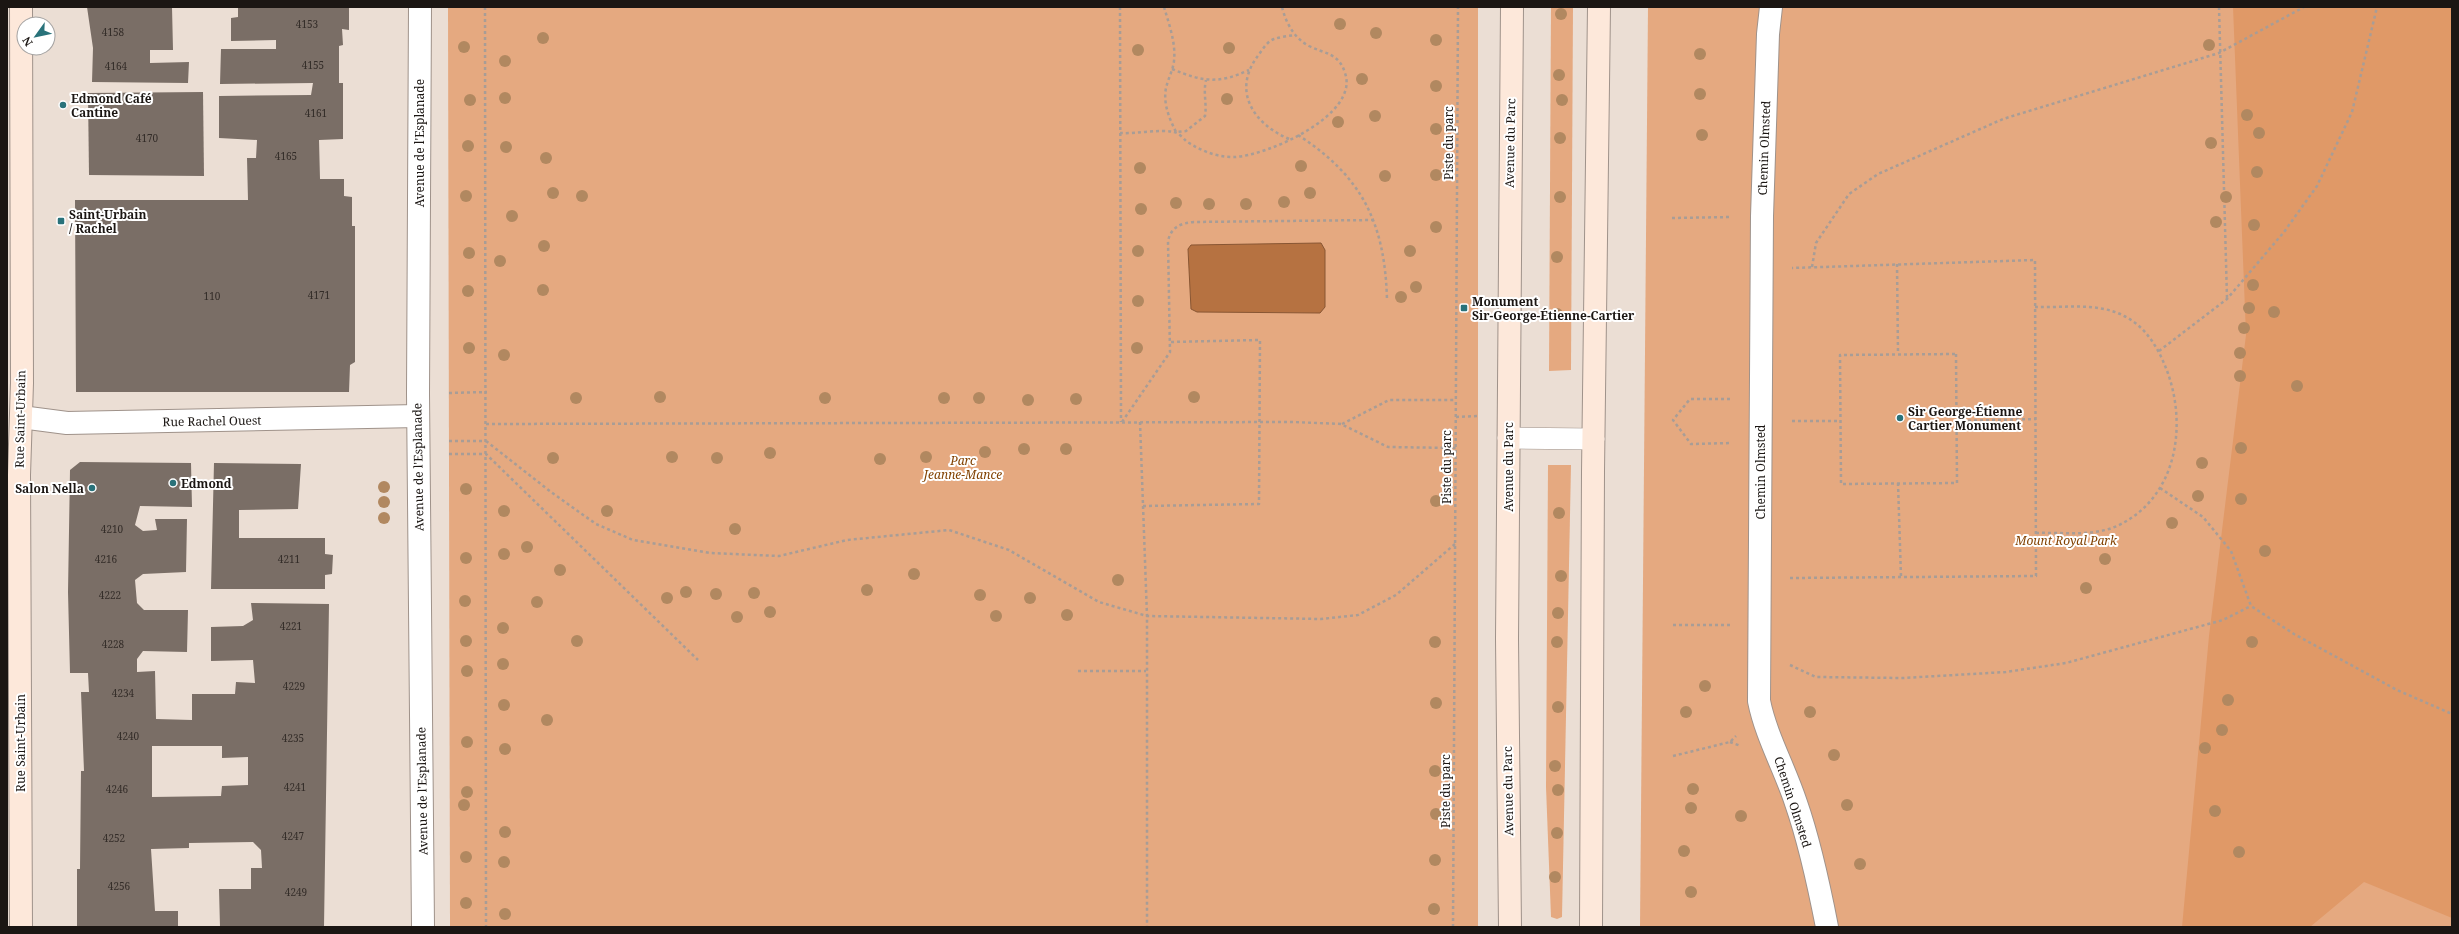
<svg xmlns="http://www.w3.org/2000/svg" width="2459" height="934" font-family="'Noto Serif',serif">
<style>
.green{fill:#e5a980}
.forest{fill:#e09967}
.water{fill:#b67241;stroke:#885633}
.building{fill:#7a6e66;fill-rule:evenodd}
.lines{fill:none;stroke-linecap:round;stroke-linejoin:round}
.lane-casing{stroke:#9f928a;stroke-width:22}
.street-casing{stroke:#9f928a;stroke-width:24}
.secondary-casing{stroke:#9f928a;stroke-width:24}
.path{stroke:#a89d96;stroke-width:2.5;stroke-dasharray:3 3;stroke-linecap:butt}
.lane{stroke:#fff;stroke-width:21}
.street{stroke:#fff;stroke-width:22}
.secondary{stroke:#fde8da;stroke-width:22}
.tree{fill:#b18860}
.poi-dot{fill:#29727a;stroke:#fff;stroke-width:1.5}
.labels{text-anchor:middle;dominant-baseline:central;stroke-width:4;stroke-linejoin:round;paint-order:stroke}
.number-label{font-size:10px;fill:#332c28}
.poi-label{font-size:12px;font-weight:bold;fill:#1b1613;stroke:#fff;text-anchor:start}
.street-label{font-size:12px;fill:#1b1613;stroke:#fff}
.park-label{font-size:12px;font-style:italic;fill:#824202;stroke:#fff}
</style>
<rect width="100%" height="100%" fill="#ebded4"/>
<g class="green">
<polygon points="448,7 1478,7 1478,927 450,927"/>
<polygon points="1551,7 1573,7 1571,370 1549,371"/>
<polygon points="1648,7 2452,7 2452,927 1640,927"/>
<polygon points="1548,465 1571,465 1562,917 1557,919 1551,917 1546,787"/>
</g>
<polygon class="forest" points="2233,7 2452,7 2452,918 2364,882 2310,927 2182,927 2209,636 2246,335"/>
<polygon class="water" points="1321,243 1325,250 1325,307 1320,313 1197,312 1191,309 1188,249 1191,245"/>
<g class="building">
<polygon points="87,7 172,7 173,50 150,50 150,63 189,62 188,83 92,82 93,48"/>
<polygon points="238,7 349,7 349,30 342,29 343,45 339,46 339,83 343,83 343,139 319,140 320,179 344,179 344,196 352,197 352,226 355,226 355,362 350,365 349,392 76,392 75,200 248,200 247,158 256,158 257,140 219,138 219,96 311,95 313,83 220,84 221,49 276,49 276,40 231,41 231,18 238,17"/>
<polygon points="203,92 204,176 89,175 88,93"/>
<path d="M80 462 191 463 192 507 140 506 135 525 143 531 157 530 155 519H187L186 572 143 574 135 580 137 603 144 610H188L187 652 143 651 137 659V672L155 671 156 719 192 720V694H235L236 682 255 683 253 660 211 661V627L243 626 253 620 251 603 329 604 324 927H220L219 889H251V868H275H262L261 850 253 842 189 843V848L151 849 155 911H178V927H77V869H80L81 771H84L81 692H89L88 673H70L68 592 70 470ZM152 746H222V758L248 757V785L222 786 221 796 152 797Z"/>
<polygon points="214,463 301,464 298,509 239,510 239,538 325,538 325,554 333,555 332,574 325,575 325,589 211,589"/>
</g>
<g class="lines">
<g class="lane-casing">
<polyline id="lane" points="1508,438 1594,439"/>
</g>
<g class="street-casing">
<g id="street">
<polyline points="420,7 418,394 423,927"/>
<path d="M1771 7 1768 34 1762 216 1759 701C1766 736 1785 769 1796 803 1810 843 1819 886 1827 927"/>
<polyline points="21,417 67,423 418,416"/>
</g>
</g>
<g class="secondary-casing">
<g id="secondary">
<polyline points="21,927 19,475 22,383 21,7"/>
<polyline points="1510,927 1507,639 1512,7"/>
<polyline points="1591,927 1593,472 1599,7"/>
</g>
</g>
<g class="path">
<polyline points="485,7 486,927"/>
<polyline points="1120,7 1121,422"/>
<path d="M1164 7C1169 24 1176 43 1174 61 1173 70 1168 79 1166 88 1163 103 1169 118 1176 132L1186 131 1205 116C1207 104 1203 93 1206 80"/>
<polyline points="2219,7 2227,298"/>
<path d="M1172 69C1203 82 1219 84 1249 70"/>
<path d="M1120 133C1136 134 1159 129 1174 132 1179 133 1183 138 1186 141 1201 151 1216 157 1234 157 1267 156 1360 115 1345 73 1339 53 1325 54 1309 46 1294 38 1286 23 1282 7"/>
<path d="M1298 135C1363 177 1385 224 1387 300"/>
<path d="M1289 139C1254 124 1232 92 1257 57 1262 51 1266 42 1274 39 1280 37 1288 36 1295 35"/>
<polyline points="1672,218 1731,217"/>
<polyline points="1897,264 1898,354"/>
<polyline points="1812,267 1816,243 1849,194 1878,174 2003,119 2219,53 2304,7"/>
<path d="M2035 307C2064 308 2098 302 2124 316 2143 325 2155 343 2163 361 2189 418 2180 497 2117 526 2092 537 2062 532 2036 533"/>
<polyline points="2159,351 2227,299 2284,232 2317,186 2352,112 2377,7"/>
<polygon points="1956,354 1957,483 1841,484 1840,355"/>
<polyline points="449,393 487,392"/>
<polyline points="1730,399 1690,399 1673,420 1691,444 1731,443"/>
<polyline points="1456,417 1477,416"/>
<polyline points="1792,421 1840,421"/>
<polyline points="1956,421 2036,419"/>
<path d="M1122 422 1170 352 1168 241C1171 227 1181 223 1194 222L1374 220"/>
<polyline points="1140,422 1147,616 1147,927"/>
<polyline points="486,424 1293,422 1341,424 1388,447 1456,448"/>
<polyline points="1342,424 1389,400 1456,400"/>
<polyline points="449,441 486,441"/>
<polyline points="486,441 551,492 596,524 633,540 710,553 779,556 847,540 949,530 1009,550 1099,602 1147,616 1321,619 1358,615 1396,595 1455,544"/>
<polyline points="449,454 486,454 698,660"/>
<polyline points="1898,483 1901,577"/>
<polyline points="2160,488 2203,517 2231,551 2251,606 2294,634 2397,690 2452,714"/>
<polyline points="1143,506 1259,504 1260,340 1169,342"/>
<polyline points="1790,578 2036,576 2035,260 1792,268"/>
<polyline points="1673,625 1730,625"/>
<polyline points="1790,665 1816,677 1903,678 2006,672 2066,663 2223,620 2251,606"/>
<polyline points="1078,671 1146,671"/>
<polyline points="1730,742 1741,746"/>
<polyline points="1673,756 1730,742 1736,736"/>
<polyline points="1453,927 1458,7"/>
</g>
<use href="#lane" class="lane"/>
<use href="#street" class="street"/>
<use href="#secondary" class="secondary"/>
</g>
<g class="tree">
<circle cx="1561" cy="14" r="6"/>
<circle cx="1340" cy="24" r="6"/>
<circle cx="1376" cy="33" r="6"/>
<circle cx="543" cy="38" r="6"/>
<circle cx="1436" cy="40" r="6"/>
<circle cx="2209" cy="45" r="6"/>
<circle cx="464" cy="47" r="6"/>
<circle cx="1229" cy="48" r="6"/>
<circle cx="1138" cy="50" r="6"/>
<circle cx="1700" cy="54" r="6"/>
<circle cx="505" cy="61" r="6"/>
<circle cx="1559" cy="75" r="6"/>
<circle cx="1362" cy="79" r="6"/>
<circle cx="1436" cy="86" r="6"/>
<circle cx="1700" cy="94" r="6"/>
<circle cx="505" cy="98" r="6"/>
<circle cx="1227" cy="99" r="6"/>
<circle cx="470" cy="100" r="6"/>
<circle cx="1562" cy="100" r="6"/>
<circle cx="2247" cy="115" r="6"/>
<circle cx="1375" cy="116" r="6"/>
<circle cx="1338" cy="122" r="6"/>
<circle cx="1436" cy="129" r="6"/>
<circle cx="2259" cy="133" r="6"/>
<circle cx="1702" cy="135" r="6"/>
<circle cx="1560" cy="138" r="6"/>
<circle cx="2211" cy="143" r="6"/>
<circle cx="468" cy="146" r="6"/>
<circle cx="506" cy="147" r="6"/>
<circle cx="546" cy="158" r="6"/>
<circle cx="1301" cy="166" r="6"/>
<circle cx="1140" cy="168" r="6"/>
<circle cx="2257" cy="172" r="6"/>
<circle cx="1436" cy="175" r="6"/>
<circle cx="1385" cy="176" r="6"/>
<circle cx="553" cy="193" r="6"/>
<circle cx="1310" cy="193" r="6"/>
<circle cx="466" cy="196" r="6"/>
<circle cx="582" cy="196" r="6"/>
<circle cx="1560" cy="197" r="6"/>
<circle cx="2226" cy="197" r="6"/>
<circle cx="1284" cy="202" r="6"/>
<circle cx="1176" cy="203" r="6"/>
<circle cx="1209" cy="204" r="6"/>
<circle cx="1246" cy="204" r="6"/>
<circle cx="1141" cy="209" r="6"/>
<circle cx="512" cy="216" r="6"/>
<circle cx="2216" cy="222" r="6"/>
<circle cx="2254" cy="225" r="6"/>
<circle cx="1436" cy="227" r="6"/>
<circle cx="544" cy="246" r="6"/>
<circle cx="1138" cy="251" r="6"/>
<circle cx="1410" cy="251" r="6"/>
<circle cx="469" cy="253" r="6"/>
<circle cx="1557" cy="257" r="6"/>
<circle cx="500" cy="261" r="6"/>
<circle cx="2253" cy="285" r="6"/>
<circle cx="1416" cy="287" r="6"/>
<circle cx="543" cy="290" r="6"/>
<circle cx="468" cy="291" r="6"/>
<circle cx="1401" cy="297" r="6"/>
<circle cx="1138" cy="301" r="6"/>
<circle cx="2249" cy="308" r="6"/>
<circle cx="2274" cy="312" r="6"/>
<circle cx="1557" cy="314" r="6"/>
<circle cx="2244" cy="328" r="6"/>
<circle cx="469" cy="348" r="6"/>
<circle cx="1137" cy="348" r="6"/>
<circle cx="2240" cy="353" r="6"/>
<circle cx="504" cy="355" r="6"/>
<circle cx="2240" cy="376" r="6"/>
<circle cx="2297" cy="386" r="6"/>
<circle cx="660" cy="397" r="6"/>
<circle cx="1194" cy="397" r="6"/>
<circle cx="576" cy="398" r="6"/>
<circle cx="825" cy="398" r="6"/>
<circle cx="944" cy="398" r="6"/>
<circle cx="979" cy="398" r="6"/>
<circle cx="1076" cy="399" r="6"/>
<circle cx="1028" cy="400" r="6"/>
<circle cx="2241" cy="448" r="6"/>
<circle cx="1024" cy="449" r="6"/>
<circle cx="1066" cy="449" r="6"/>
<circle cx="985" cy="452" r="6"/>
<circle cx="770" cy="453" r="6"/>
<circle cx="672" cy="457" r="6"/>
<circle cx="926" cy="457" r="6"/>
<circle cx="553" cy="458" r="6"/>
<circle cx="717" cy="458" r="6"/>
<circle cx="880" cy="459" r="6"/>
<circle cx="2202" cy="463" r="6"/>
<circle cx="384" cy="487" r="6"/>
<circle cx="466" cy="489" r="6"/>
<circle cx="2198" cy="496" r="6"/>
<circle cx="2241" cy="499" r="6"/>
<circle cx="1436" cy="501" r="6"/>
<circle cx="384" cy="502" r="6"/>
<circle cx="504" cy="511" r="6"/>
<circle cx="607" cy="511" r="6"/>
<circle cx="1559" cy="513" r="6"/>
<circle cx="384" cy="518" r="6"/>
<circle cx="2172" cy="523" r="6"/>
<circle cx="735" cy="529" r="6"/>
<circle cx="527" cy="547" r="6"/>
<circle cx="2265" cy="551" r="6"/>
<circle cx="504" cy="554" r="6"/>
<circle cx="466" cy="558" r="6"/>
<circle cx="2105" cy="559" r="6"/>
<circle cx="560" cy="570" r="6"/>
<circle cx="914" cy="574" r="6"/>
<circle cx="1561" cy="576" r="6"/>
<circle cx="1118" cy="580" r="6"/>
<circle cx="2086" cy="588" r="6"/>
<circle cx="867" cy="590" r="6"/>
<circle cx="686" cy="592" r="6"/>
<circle cx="754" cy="593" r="6"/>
<circle cx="716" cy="594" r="6"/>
<circle cx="980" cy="595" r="6"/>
<circle cx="667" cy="598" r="6"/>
<circle cx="1030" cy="598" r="6"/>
<circle cx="465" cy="601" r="6"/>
<circle cx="537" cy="602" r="6"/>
<circle cx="770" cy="612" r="6"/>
<circle cx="1558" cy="613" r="6"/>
<circle cx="1067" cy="615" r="6"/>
<circle cx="996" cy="616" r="6"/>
<circle cx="737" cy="617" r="6"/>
<circle cx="503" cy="628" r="6"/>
<circle cx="466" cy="641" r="6"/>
<circle cx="577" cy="641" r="6"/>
<circle cx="1435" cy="642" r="6"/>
<circle cx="1557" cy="642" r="6"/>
<circle cx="2252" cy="642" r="6"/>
<circle cx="503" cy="664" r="6"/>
<circle cx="467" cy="671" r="6"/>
<circle cx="1705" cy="686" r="6"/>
<circle cx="2228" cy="700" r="6"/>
<circle cx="1436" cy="703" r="6"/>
<circle cx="504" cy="705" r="6"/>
<circle cx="1558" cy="707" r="6"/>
<circle cx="1686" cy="712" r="6"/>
<circle cx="1810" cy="712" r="6"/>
<circle cx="547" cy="720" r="6"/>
<circle cx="2222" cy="730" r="6"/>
<circle cx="467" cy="742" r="6"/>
<circle cx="2205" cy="748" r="6"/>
<circle cx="505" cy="749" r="6"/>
<circle cx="1834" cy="755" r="6"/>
<circle cx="1555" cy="766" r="6"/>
<circle cx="1435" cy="771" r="6"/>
<circle cx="1693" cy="789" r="6"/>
<circle cx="1558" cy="790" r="6"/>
<circle cx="467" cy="792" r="6"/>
<circle cx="464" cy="805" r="6"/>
<circle cx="1847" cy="805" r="6"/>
<circle cx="1691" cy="808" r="6"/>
<circle cx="2215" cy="811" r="6"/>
<circle cx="1436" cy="814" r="6"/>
<circle cx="1741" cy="816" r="6"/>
<circle cx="505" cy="832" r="6"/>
<circle cx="1557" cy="833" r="6"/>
<circle cx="1684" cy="851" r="6"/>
<circle cx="2239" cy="852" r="6"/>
<circle cx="466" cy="857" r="6"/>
<circle cx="1435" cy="860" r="6"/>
<circle cx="504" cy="862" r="6"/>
<circle cx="1860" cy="864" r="6"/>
<circle cx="1555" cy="877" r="6"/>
<circle cx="1691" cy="892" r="6"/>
<circle cx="466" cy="903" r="6"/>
<circle cx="1434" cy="909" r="6"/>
<circle cx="505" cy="914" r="6"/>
</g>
<g class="poi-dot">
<circle cx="63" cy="105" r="4"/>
<rect x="57" y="217" width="8" height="8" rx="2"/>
<rect x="1460" y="304" width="8" height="8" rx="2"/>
<circle cx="1900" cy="418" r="4"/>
<circle cx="173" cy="483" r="4"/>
<circle cx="92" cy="488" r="4"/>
</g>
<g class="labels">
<g class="number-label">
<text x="307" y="24">4153</text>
<text x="113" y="32">4158</text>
<text x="313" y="65">4155</text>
<text x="116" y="66">4164</text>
<text x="316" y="113">4161</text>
<text x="147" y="138">4170</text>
<text x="286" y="156">4165</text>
<text x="319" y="295">4171</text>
<text x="212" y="296">110</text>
<text x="112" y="529">4210</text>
<text x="106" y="559">4216</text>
<text x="289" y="559">4211</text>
<text x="110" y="595">4222</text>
<text x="291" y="626">4221</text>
<text x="113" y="644">4228</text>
<text x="294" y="686">4229</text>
<text x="123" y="693">4234</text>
<text x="128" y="736">4240</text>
<text x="293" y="738">4235</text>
<text x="295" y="787">4241</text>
<text x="117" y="789">4246</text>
<text x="293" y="836">4247</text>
<text x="114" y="838">4252</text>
<text x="119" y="886">4256</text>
<text x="296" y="892">4249</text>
</g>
<g class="poi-label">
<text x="71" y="98">Edmond Café<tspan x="71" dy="14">Cantine</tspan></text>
<text x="69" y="214">Saint-Urbain<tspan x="69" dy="14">/ Rachel</tspan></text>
<text x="1472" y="301">Monument<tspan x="1472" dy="14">Sir-George-Étienne-Cartier</tspan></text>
<text x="1908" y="411">Sir George-Étienne<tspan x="1908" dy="14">Cartier Monument</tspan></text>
<text x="181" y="483">Edmond</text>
<text x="84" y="488" text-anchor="end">Salon Nella</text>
</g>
<g class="street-label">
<text transform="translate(419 143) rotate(-90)">Avenue de l'Esplanade</text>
<text transform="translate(1448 143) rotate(-90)">Piste du parc</text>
<text transform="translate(1510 143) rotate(-89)">Avenue du Parc</text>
<text transform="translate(1764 148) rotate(-88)">Chemin Olmsted</text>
<text transform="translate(20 419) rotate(-89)">Rue Saint-Urbain</text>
<text transform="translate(212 421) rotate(-1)">Rue Rachel Ouest</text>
<text transform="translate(418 467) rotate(-91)">Avenue de l'Esplanade</text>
<text transform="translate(1446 467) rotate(-90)">Piste du parc</text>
<text transform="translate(1508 467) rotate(-90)">Avenue du Parc</text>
<text transform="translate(1760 472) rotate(-90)">Chemin Olmsted</text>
<text transform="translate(20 743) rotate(-90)">Rue Saint-Urbain</text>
<text transform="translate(422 791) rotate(-91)">Avenue de l'Esplanade</text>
<text transform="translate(1445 791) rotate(-90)">Piste du parc</text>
<text transform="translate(1508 791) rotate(-91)">Avenue du Parc</text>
<text transform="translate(1793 802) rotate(72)">Chemin Olmsted</text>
</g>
<g class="park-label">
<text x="963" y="460">Parc<tspan x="963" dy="14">Jeanne-Mance</tspan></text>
<text x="2066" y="540">Mount Royal Park</text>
</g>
</g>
<rect width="2459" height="934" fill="none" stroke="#1b1613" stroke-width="16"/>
<g transform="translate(36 36) rotate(237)"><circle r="19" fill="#ffffff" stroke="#a4a2a1"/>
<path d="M0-3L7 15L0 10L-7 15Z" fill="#29727a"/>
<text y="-6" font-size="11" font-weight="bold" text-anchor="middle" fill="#1b1613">N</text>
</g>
</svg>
